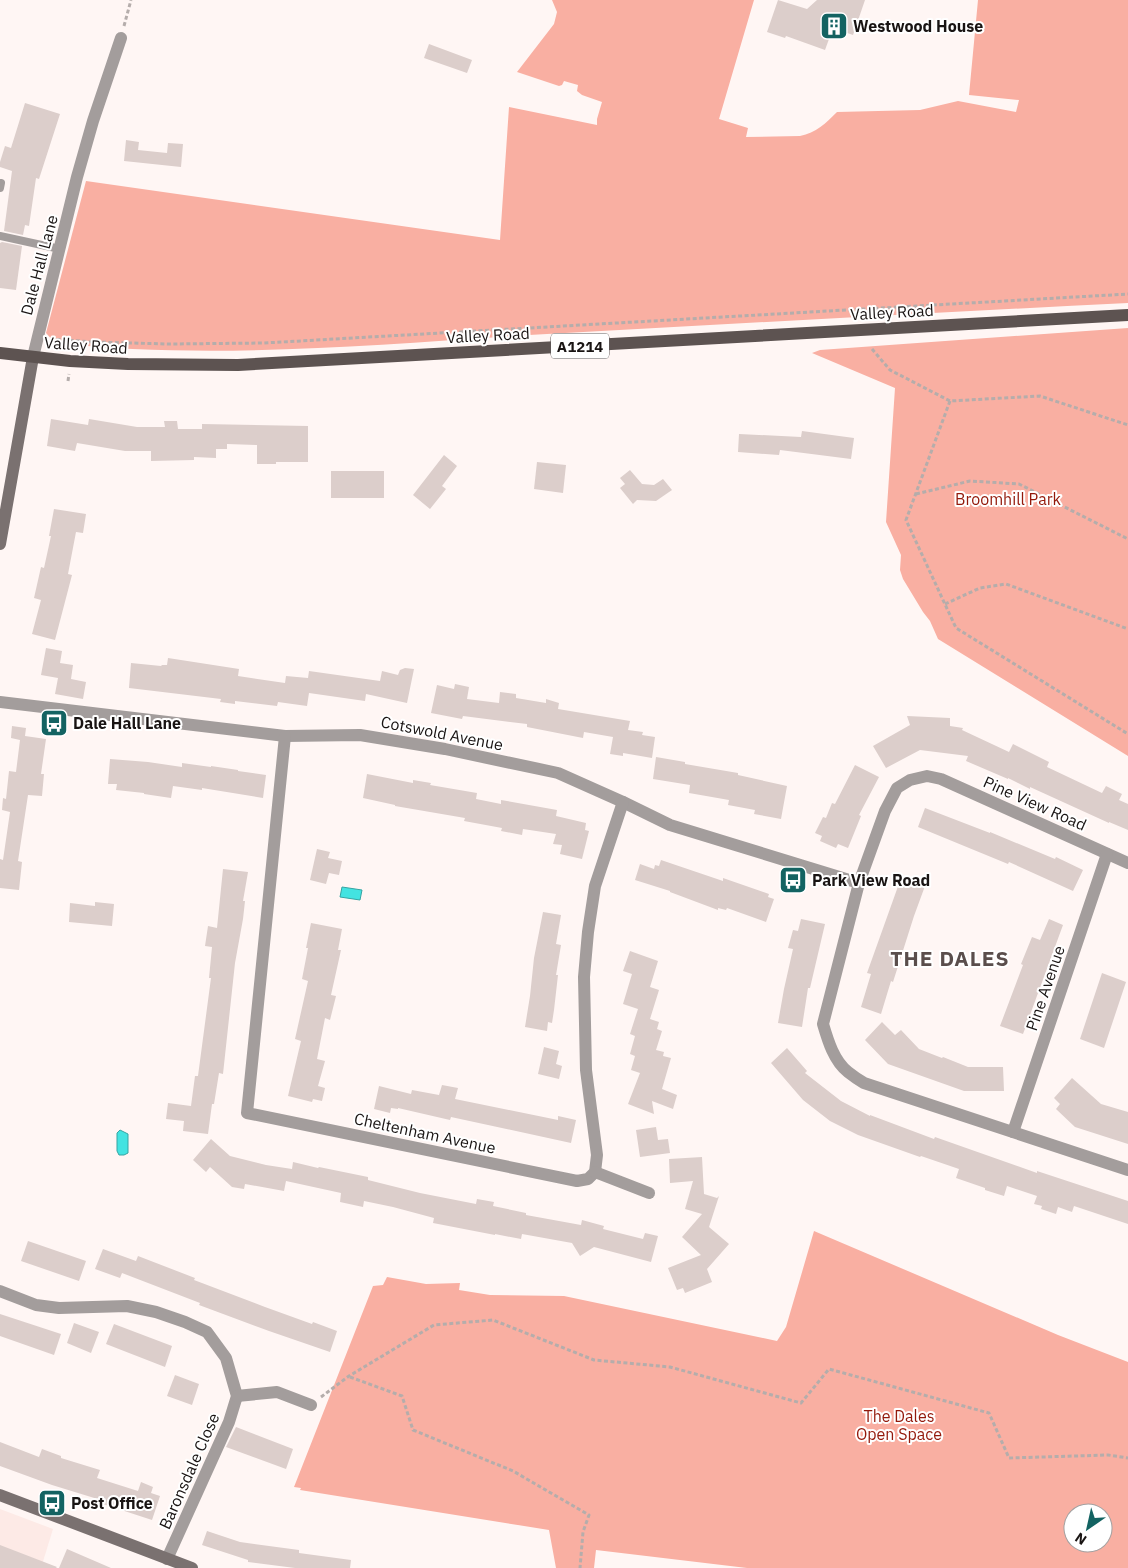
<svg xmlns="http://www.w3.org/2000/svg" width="1128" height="1568" font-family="'IBM Plex Sans',sans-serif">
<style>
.built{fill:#fdeae6}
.green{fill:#f9afa2;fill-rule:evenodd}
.water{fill:#43e3e1;stroke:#36a5a3}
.building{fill:#dccecb}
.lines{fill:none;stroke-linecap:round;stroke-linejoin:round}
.path{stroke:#b5adab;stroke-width:3;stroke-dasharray:4 2.5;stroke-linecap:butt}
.lane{stroke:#a39d9c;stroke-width:8}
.street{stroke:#a39d9c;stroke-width:12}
.secondary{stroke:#7a7170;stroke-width:12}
.primary{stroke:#5d5351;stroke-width:12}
.labels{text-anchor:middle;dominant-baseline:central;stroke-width:4;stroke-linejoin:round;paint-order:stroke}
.shield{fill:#fff;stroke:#5e5a5a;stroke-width:1}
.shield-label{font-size:15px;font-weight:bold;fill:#191413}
.poi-label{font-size:16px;font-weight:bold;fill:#191413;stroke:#fff;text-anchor:start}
.street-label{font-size:16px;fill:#191413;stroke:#fff}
.park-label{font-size:16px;fill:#93190b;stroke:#fff}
.district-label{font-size:21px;font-weight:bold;letter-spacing:1px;fill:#5a4e4c;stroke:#fff}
</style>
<rect width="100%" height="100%" fill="#fff6f4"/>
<polygon class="built" points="0,1509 53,1529 41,1568 0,1568"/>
<g class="green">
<path d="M552 0H754L719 119 748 128 746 137 800 136C816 133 826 123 837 112L920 110 958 101 1016 112 1019 100 969 95 978 0H1128V303C928 313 729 324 529 335 371 345 213 360 55 343L46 333 86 181 500 240 509 107 597 125V119L602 102 582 95 577 91 578 85 564 81 562 85 559 86 517 72 554 24 557 12Z"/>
<polygon points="1128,328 1128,756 938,639 930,621 923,612 903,579 900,570 901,555 886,522 895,388 812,353 820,350"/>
<path d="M814 1231 1058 1335 1128 1362V1568H747L596 1550 594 1568H556L549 1530 300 1490 301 1488 294 1487 373 1286 383 1285 387 1277 426 1284 460 1283 459 1290 490 1295 564 1296 777 1341 786 1327ZM1073 1513H1103V1543H1073Z"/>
</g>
<g class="water">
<polygon points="342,887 362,890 360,900 340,897"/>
<polygon points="120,1130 128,1134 128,1153 124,1155 119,1155 117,1151 117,1133"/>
</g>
<g class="building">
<polygon points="778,0 807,9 817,0 865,0 853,35 833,28 825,50 786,36 785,38 767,32"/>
<polygon points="429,44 472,60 467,73 424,58"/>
<polygon points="25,103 60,114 39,179 36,178 29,226 25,225 23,235 4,231 12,171 0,167 0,162 5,146 11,148"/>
<polygon points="126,140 139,142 138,150 167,153 168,143 183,144 181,167 124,161"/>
<polygon points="2,242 22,246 16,290 0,288 0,243"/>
<polygon points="51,419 88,425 89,419 137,427 165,427 164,421 177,421 178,429 202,429 202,424 308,426 308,462 276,462 276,464 257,464 257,445 227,444 227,449 216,449 216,458 194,457 194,460 151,461 151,451 125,451 77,443 75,451 47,446"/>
<polygon points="802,431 854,438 851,459 780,450 779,455 738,452 739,434 801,437"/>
<polygon points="444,455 457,466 442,486 446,489 430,509 413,495"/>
<polygon points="537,462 566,465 563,493 534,489"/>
<polygon points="630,470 642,484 654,485 663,479 672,490 656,501 637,500 633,504 620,488 625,484 620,478"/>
<rect x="331" y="471" width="53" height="27"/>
<polygon points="54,509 86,514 83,533 76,532 68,574 72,575 55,640 32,634 41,600 34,598 41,567 44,568 51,536 49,536"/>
<polygon points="46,648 62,651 60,663 73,665 71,679 86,682 83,699 55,694 58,678 41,675"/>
<polygon points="168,658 239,669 238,676 285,683 286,676 308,678 309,671 380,681 382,671 398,675 400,670 405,668 414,669 407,703 366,694 365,701 309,693 307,706 278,702 277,706 235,701 235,704 220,702 221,699 129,688 131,663 161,666 162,665 167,665"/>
<polygon points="455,684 469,687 467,699 499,703 500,692 516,694 516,698 546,703 546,699 559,703 558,709 630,721 628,730 643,732 642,735 655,737 652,758 623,753 623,756 610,754 613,737 584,732 583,738 527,727 527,724 463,716 462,719 431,713 437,685 454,689"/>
<polygon points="907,716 950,718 950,726 963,728 962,730 1009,752 1013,744 1049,762 1047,767 1102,793 1106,786 1122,794 1119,800 1128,804 1128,830 1109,822 1109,823 1030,787 1030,789 1008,778 1008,779 966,761 968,756 920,750 886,768 873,746 910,725"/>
<polygon points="12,726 26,728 25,736 46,739 41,774 44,774 42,796 28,795 18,861 22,862 19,890 0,888 0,859 3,860 10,812 2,810 3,798 6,799 9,771 16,772 20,740 11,738"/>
<polygon points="656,757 685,762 685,764 738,773 738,775 787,786 781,819 754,814 755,810 728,805 729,800 689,793 690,785 653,779"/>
<polygon points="110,759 148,762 182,767 182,763 211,767 211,766 238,770 238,771 266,775 263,798 202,788 202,790 173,786 171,798 144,794 144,793 116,790 117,784 108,784"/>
<polygon points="855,765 879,777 859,815 861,816 848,848 838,844 836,848 820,841 822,836 815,833 823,817 826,818 832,803 835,804"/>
<polygon points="367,774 413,783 413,780 431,783 430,785 477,793 476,799 501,804 501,800 557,810 556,816 586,823 585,830 589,831 582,859 560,854 562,845 553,844 556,834 523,829 522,835 501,831 502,828 464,821 465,818 395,806 395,805 363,798"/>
<polygon points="925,808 990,833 990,832 1055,859 1056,857 1083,870 1073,891 1009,862 1008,864 918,827"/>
<polygon points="317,849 330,852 328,858 342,861 339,875 329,873 326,884 310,880"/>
<polygon points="661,860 723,881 723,878 769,894 768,897 774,899 766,922 727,908 726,910 718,908 718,910 670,892 670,891 635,880 640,864 654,869 655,865 659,866"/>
<polygon points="223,869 248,872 243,901 245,901 243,919 235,963 223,1074 219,1073 214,1104 212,1104 208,1134 183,1131 184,1121 166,1119 168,1103 191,1106 195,1076 198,1076 211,978 209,978 212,947 205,946 208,926 217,928"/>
<polygon points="901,878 925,886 914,916 893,982 891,981 881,1014 861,1007 871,974 867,973"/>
<polygon points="95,902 114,904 112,926 69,922 70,903 95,906"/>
<polygon points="543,912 561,915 556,944 561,945 556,975 558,975 554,1010 552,1023 548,1022 547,1031 525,1027 530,996 534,958"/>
<polygon points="801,919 825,924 810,988 808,988 802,1027 778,1023 784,989 793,949 788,948 793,930 798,931"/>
<polygon points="1049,919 1063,925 1023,1034 1000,1026 1023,965 1021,964 1032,937 1040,940"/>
<polygon points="311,923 342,929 338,950 341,950 331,995 336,996 330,1020 325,1018 317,1059 325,1061 318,1086 325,1088 322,1101 313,1099 312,1102 288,1096 301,1041 295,1039 308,981 302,979 308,948 306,948"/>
<polygon points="630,951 658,961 650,987 659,990 650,1019 659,1022 657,1029 662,1031 656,1050 664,1052 663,1056 671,1058 662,1089 677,1095 673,1109 652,1101 654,1114 628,1104 640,1073 631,1070 635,1056 630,1054 635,1036 630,1034 638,1009 623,1004 632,974 623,971"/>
<polygon points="1102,973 1126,982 1104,1048 1080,1039"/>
<polygon points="882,1022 895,1035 901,1030 919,1049 942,1058 943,1057 968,1067 1003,1067 1004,1091 964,1091 888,1064 865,1040"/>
<polygon points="544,1047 559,1051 556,1064 562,1066 559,1079 538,1074"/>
<polygon points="787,1048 807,1071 805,1073 841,1101 870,1116 870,1115 934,1139 935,1137 1037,1173 1037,1171 1128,1201 1128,1224 1074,1206 1072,1212 1058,1207 1056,1214 1041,1209 1042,1206 1034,1204 1037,1196 1007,1186 1004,1196 985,1190 985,1188 956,1178 959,1169 921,1156 920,1157 858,1135 830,1121 803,1100 771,1063"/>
<polygon points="1072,1078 1101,1104 1128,1112 1128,1144 1075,1127 1056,1109 1060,1104 1054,1098"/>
<polygon points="442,1085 458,1088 455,1099 558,1120 558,1116 576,1120 571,1143 451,1117 450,1120 398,1108 398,1109 391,1108 390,1113 374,1109 379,1086 411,1094 412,1090 439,1095"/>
<polygon points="656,1127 658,1140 668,1139 670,1153 640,1157 636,1130"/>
<polygon points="211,1139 230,1156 266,1165 292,1169 293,1162 318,1168 319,1167 368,1177 368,1180 420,1193 476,1204 477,1199 494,1202 493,1206 526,1213 526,1215 581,1225 582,1220 604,1226 603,1229 643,1239 645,1233 658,1236 651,1262 594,1247 580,1256 572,1243 522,1234 521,1239 495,1234 495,1235 433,1223 434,1218 393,1207 364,1201 363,1207 340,1202 341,1193 286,1181 284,1191 245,1184 244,1189 232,1187 210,1167 206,1172 193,1160"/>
<polygon points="702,1157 704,1194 717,1198 719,1196 709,1227 729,1244 707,1269 712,1282 685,1293 683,1288 677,1290 668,1268 701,1255 682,1237 702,1214 685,1209 693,1181 670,1183 669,1159"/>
<polygon points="28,1241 86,1261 79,1281 21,1261"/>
<polygon points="103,1249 136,1261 138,1256 195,1278 194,1280 265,1307 312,1324 313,1322 337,1331 330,1352 269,1331 199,1305 200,1303 122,1273 120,1278 95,1269"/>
<polygon points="0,1314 61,1334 54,1355 0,1336"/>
<polygon points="74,1323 99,1332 91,1353 67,1343"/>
<polygon points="114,1324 172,1346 165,1367 106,1344"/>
<polygon points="175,1375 199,1384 192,1405 167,1396"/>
<polygon points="236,1427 293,1449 286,1469 226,1447"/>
<polygon points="0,1442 39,1457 42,1449 61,1456 61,1458 100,1470 97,1478 138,1491 141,1482 153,1487 151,1493 160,1496 152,1520 103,1504 104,1501 52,1485 0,1466"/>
<polygon points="207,1531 240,1542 299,1550 299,1553 351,1560 350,1568 295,1568 248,1562 248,1560 202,1545"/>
<polygon points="0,1545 57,1567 56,1568 0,1568"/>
<polygon points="67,1549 111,1568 59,1568"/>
</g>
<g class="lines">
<g class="path">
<polyline points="124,26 131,0"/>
<polyline points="50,339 94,342 168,344 264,343 1128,294"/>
<polyline points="872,349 890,370 950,401 1040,396 1128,425"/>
<polyline points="68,381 69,374"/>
<polyline points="950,401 906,520 956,628 1128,734"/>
<polyline points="916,494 970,481 1019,484 1128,539"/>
<polyline points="945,604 980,588 1006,584 1128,629"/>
<polyline points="350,1377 402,1396 413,1430 513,1471 589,1515 583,1532 580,1568"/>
<polyline points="321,1397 349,1376 434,1325 493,1320 594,1360 670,1367 801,1403 829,1369 989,1413 1009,1458 1108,1455 1128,1458"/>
</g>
<g class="lane">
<polyline points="0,188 1,183"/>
<polyline points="0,236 60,249"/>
</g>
<g class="street">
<polyline points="33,357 77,177 93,121 121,38"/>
<polyline points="0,702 285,736 360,735 445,749 558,773 623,802 670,825 859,883"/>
<polyline points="285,736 247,1113 577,1181 588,1179 595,1172 597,1155 586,1070 584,977 588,932 595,886 623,802"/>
<path d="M1128 863 941 779 927 776 910 780 897 788 885 811 859 883 823 1024C828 1041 834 1061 848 1072 853 1076 859 1080 864 1083L1128 1170"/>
<polyline points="1013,1132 1107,854"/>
<polyline points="595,1172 649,1193"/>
<polyline points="0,1291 36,1305 59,1308 127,1306 156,1312 185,1322 207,1332 226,1358 237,1396 229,1422 167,1559"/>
<polyline points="237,1396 277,1392 311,1405"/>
</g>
<g class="secondary">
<polyline points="0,544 33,357"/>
<polyline points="0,1495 192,1568"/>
</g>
<polyline class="primary" points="0,353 70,361 128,364 238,365 1128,315"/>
</g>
<defs>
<g id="building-square" transform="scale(1.4375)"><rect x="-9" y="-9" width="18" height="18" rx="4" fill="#136362" stroke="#fff"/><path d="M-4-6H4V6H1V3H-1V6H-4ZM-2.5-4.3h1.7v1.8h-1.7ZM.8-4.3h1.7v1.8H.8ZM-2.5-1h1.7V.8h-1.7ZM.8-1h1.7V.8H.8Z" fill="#fff"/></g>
<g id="bus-square" transform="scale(1.4375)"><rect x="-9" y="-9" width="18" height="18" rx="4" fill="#136362" stroke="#fff"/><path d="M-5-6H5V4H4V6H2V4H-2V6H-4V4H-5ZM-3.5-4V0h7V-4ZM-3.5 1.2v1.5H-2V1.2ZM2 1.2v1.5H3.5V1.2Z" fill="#fff"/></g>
</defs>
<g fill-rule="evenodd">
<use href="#building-square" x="834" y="26"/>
<use href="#bus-square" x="54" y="723"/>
<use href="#bus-square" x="793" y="880"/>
<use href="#bus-square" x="52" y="1503"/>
</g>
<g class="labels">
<rect class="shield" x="551" y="333.5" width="58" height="25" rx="4"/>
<g class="shield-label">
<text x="580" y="346">A1214</text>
</g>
<g class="poi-label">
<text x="853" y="26">Westwood House</text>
<text x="73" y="723">Dale Hall Lane</text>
<text x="812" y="880">Park View Road</text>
<text x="71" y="1503">Post Office</text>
</g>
<g class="street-label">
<text transform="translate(39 265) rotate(-75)">Dale Hall Lane</text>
<text transform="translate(892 312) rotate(-3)">Valley Road</text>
<text transform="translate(488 335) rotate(-3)">Valley Road</text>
<text transform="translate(86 345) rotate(4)">Valley Road</text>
<text transform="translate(442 733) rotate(11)">Cotswold Avenue</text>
<text transform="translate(1035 803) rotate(24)">Pine View Road</text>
<text transform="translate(1045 988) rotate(-71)">Pine Avenue</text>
<text transform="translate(425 1133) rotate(12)">Cheltenham Avenue</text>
<text transform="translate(189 1471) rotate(-66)">Baronsdale Close</text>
</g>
<g class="park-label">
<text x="1008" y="499">Broomhill Park</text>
<text x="899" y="1416">The Dales<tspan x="899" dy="18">Open Space</tspan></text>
</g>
<g class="district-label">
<text x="950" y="958">THE DALES</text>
</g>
</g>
<g transform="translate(1088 1528) rotate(214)"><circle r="24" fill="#ffffff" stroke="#a3a1a1"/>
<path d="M0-4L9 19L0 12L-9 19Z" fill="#136362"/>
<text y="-8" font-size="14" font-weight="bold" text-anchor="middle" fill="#191413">N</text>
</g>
</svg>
